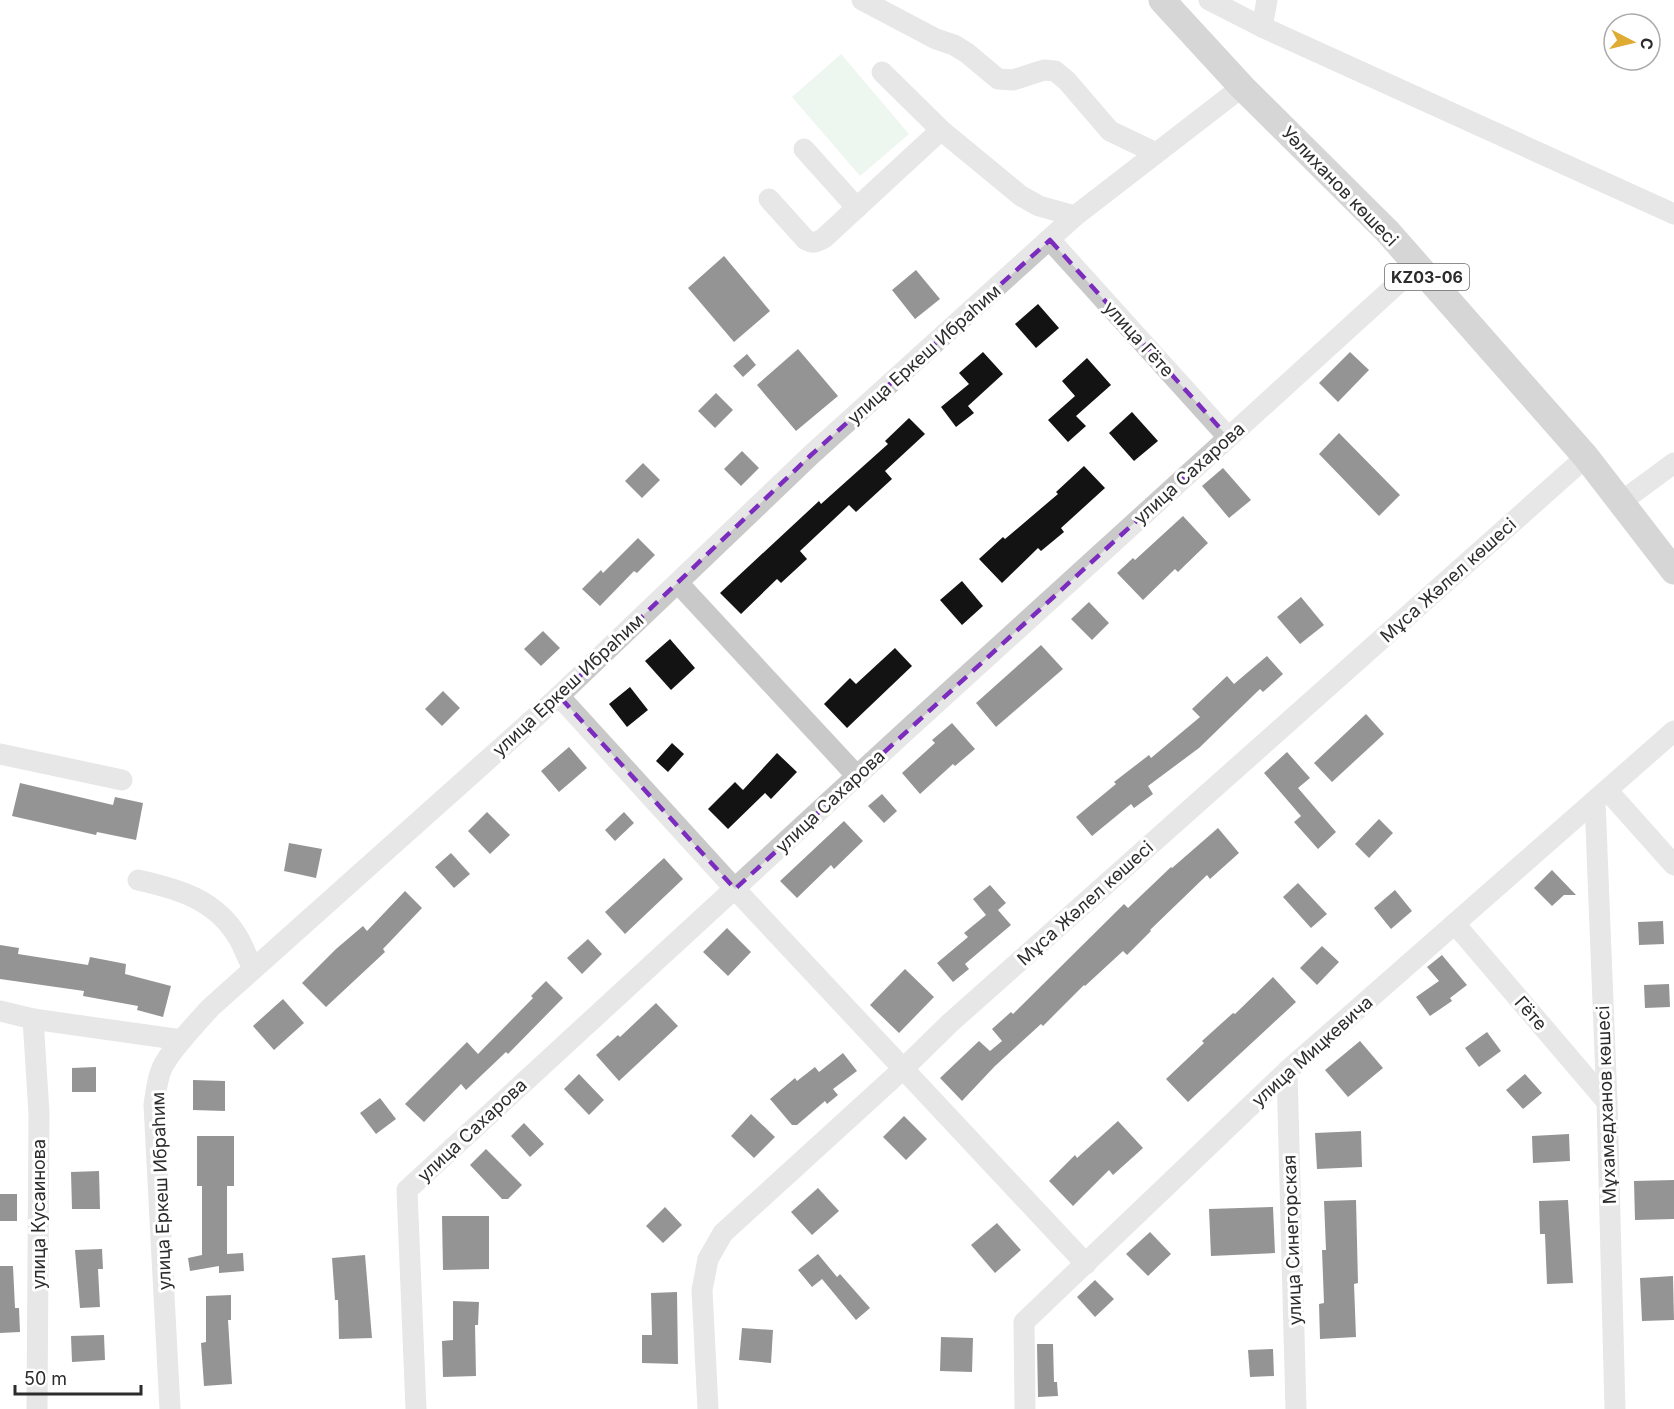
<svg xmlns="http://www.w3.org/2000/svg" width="1674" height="1409" font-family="Inter,sans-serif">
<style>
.green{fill:#daeade}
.building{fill:#131313}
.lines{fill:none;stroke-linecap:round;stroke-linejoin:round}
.minor{stroke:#c9c9c9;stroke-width:21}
.major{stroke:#a4a4a4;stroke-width:27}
.marked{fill:none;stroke:#7b2cbf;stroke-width:4.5;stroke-dasharray:12 8;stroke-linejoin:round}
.labels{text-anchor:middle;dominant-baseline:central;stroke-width:6;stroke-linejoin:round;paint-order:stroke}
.shield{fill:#fff;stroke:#6b6b6b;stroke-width:1.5}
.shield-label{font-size:16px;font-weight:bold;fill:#2c2c2c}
.street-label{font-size:18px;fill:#2c2c2c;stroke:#fff}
</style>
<rect width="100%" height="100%" fill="#fff"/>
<polygon class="green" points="841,54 909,134 860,176 792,97"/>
<g class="building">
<polygon points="724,256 770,311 734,342 688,288"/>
<polygon points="916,270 940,299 915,319 892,290"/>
<polygon points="1038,304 1059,328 1036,348 1015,324"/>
<polygon points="798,349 838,396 796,431 757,385"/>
<polygon points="983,352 1003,374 968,406 974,413 956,427 941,407 969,384 959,373"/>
<polygon points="1350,352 1369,370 1338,402 1319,383"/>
<polygon points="747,354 756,365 743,377 733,366"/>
<polygon points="1087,358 1111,385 1076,416 1086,426 1068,442 1048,420 1075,396 1062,381"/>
<polygon points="716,393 733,410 715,428 698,411"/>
<polygon points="1132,412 1158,441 1134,461 1109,433"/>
<polygon points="909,418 925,434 885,471 892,479 856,512 849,505 800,551 807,559 781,583 777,579 741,614 720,593 819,501 821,504 888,444 885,441"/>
<polygon points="1339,433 1400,495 1379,516 1319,454"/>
<polygon points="742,451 759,468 741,486 724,469"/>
<polygon points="643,463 660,480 642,498 625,481"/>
<polygon points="1084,466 1105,488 1061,528 1064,532 1041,551 1038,548 1002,583 979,559 1003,537 1005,539 1058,494 1056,492"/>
<polygon points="1223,468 1251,500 1229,518 1202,486"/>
<polygon points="1183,516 1208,543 1178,572 1175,569 1143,600 1117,573 1133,558 1135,560"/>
<polygon points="638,538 655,555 637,573 634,571 600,606 582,589 601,570 603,573"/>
<polygon points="962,581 983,606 962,625 940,600"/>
<polygon points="1301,597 1324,625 1300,644 1277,617"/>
<polygon points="1089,602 1109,623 1092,640 1071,619"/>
<polygon points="543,631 560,648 541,666 524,649"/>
<polygon points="670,639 695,668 671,690 645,661"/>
<polygon points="1041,645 1063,669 996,727 976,703"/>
<polygon points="895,648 912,666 847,728 824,704 850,678 856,684"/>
<polygon points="1267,656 1283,674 1263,692 1260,689 1199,748 1148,786 1153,794 1134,808 1131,804 1092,836 1076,817 1116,784 1114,782 1149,755 1151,758 1200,717 1192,709 1227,676 1234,684"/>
<polygon points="630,687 648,710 627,727 609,704"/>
<polygon points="443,691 460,708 442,726 425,709"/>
<polygon points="1366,714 1384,734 1332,782 1314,763"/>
<polygon points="952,723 975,749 955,766 953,764 920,794 902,773 935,743 932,740"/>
<polygon points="672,743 684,754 668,772 656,761"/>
<polygon points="569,747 587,768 559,792 541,771"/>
<polygon points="1287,752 1310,778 1298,788 1336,832 1318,849 1294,822 1301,816 1264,773"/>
<polygon points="777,753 797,772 771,799 765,793 728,829 708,809 735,782 743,790"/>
<polygon points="20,783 113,805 115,797 143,803 136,840 97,832 96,835 12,816"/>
<polygon points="882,794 897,811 884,823 868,806"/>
<polygon points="487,812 510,835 490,854 468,831"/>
<polygon points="624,812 634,823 615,841 605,830"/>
<polygon points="1379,819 1393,833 1369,858 1355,844"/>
<polygon points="844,821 863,841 834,869 831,865 797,898 780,881"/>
<polygon points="1218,828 1239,853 1210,879 1207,875 1150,930 1151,931 1127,955 1123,951 1085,986 1084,985 1043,1026 1041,1024 995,1066 962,1101 940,1078 979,1041 990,1051 1002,1041 992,1029 1011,1012 1013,1014 1124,904 1128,908 1171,867 1172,868"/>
<polygon points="289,843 322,849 316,878 284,871"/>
<polygon points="451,853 470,874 454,888 435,867"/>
<polygon points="664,858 683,879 625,934 605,912"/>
<polygon points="1552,870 1576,895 1564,895 1552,906 1534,888"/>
<polygon points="1298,883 1327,914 1311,928 1283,897"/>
<polygon points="990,885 1006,903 998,910 1011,925 965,964 969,969 953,982 937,963 968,937 964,933 986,915 973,899"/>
<polygon points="1395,890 1412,911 1391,929 1374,908"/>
<polygon points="405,891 422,908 383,949 385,952 326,1007 302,983 336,949 363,926 367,931"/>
<polygon points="1663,921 1664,944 1639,945 1638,922"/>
<polygon points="727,928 751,952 728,976 703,952"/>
<polygon points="588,939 602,954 582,974 567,958"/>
<polygon points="0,945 19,948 18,954 88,965 90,957 126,964 125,974 171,986 163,1017 137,1010 138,1006 83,996 84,991 0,979"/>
<polygon points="1322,946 1339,962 1317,985 1300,968"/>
<polygon points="1442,955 1467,985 1450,998 1452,1001 1430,1016 1416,997 1439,981 1427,967"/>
<polygon points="905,969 934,997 899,1033 870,1005"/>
<polygon points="1273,977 1296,1002 1188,1102 1166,1079 1204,1043 1202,1041 1233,1013 1235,1014"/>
<polygon points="546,981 563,998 508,1054 506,1052 466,1090 461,1084 424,1122 405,1104 467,1042 478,1054 533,998 531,996"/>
<polygon points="1669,984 1670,1007 1645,1008 1644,985"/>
<polygon points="283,999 304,1023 274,1050 253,1026"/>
<polygon points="656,1003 678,1026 619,1081 596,1055 618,1035 620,1037"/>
<polygon points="1487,1032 1501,1051 1479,1067 1465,1048"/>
<polygon points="1360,1041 1383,1068 1348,1097 1325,1070"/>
<polygon points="843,1053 857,1071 833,1089 838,1095 827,1104 825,1101 797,1125 792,1125 770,1099 795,1078 797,1081 815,1067 819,1072"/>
<polygon points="96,1067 96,1092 72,1092 72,1068"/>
<polygon points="579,1074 604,1100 589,1115 564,1089"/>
<polygon points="1525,1074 1542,1093 1523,1109 1506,1090"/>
<polygon points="193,1080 225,1081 225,1111 193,1110"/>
<polygon points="380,1098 396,1119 376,1134 360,1113"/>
<polygon points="751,1114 775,1137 754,1158 731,1136"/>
<polygon points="904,1116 927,1139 906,1160 883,1137"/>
<polygon points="1118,1121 1143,1148 1113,1175 1109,1170 1073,1206 1049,1181 1075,1155 1077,1158"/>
<polygon points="524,1123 544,1144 530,1157 511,1136"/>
<polygon points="1361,1131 1362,1167 1317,1169 1315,1133"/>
<polygon points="1569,1134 1570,1161 1533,1163 1532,1136"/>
<polygon points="197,1136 234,1136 234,1186 227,1186 227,1254 243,1253 244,1271 219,1273 219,1266 190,1271 188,1258 202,1255 202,1186 197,1186"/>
<polygon points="486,1149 522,1185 508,1199 502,1199 470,1165"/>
<polygon points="99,1171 100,1209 72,1209 71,1172"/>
<polygon points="1674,1180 1674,1219 1635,1220 1634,1181"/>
<polygon points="818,1188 839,1211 812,1235 791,1212"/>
<rect x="0" y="1194" width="17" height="27"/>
<polygon points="1356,1200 1358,1283 1354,1284 1356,1337 1320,1339 1319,1304 1324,1303 1322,1250 1326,1250 1324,1201"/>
<polygon points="1568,1200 1573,1283 1547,1284 1545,1234 1540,1234 1539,1201"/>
<polygon points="665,1207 682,1225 663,1243 646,1226"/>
<polygon points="1273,1207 1275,1253 1211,1256 1209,1209"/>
<polygon points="442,1216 489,1216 489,1269 443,1270"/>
<polygon points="997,1223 1021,1250 995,1273 971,1245"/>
<polygon points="1150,1232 1171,1254 1148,1276 1126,1254"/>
<polygon points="102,1249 103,1269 98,1269 100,1307 80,1308 75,1250"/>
<polygon points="818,1254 837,1277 840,1274 870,1308 856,1320 822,1279 812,1287 798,1270"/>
<polygon points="365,1255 372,1338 339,1339 338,1300 335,1300 332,1258"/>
<polygon points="0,1266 13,1266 15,1308 19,1308 20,1332 0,1333"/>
<polygon points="1673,1276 1674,1320 1642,1321 1640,1278"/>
<polygon points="1095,1280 1114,1299 1095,1317 1077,1297"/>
<polygon points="677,1292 678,1364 642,1363 642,1335 652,1335 651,1293"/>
<polygon points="231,1295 231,1320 228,1320 232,1384 204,1386 201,1343 206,1342 206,1296"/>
<polygon points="453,1301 479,1302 478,1325 475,1325 476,1376 443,1377 442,1341 453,1340"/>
<polygon points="742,1328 773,1330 771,1363 739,1360"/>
<polygon points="104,1335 105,1360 72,1362 71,1336"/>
<polygon points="941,1337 973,1338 972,1372 940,1371"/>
<polygon points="1037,1344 1053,1344 1054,1382 1057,1382 1058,1396 1038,1397"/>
<polygon points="1273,1349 1274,1376 1250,1377 1248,1350"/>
</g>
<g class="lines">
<g class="minor">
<polyline points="862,0 936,39 954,45 967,53 998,79 1013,80 1044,70 1055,71 1067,81 1110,131 1156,153"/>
<polyline points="1209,0 1262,27 1674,214"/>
<polyline points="1262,27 1267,0"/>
<polyline points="882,72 941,130 1021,196 1039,206 1075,216"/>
<polyline points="804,149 857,208"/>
<path d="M769 199 806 240C813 244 817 242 824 238L941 130"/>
<polyline points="1050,240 1228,437"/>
<polyline points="1621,502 1674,463"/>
<polyline points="678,583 857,776"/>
<polyline points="559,696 735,889 1086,1264"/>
<polyline points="0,754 122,780"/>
<polyline points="1607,790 1674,865"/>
<polyline points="1595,801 1607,1102 1615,1409"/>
<path d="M138 880C179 889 217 900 239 939 244 948 248 959 253 969"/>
<polyline points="1455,924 1607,1102"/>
<polyline points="0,1011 33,1019 182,1040"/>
<polyline points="33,1019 39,1113 37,1409"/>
<polyline points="1287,1071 1296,1409"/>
<path d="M170 1409 154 1105C156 1092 157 1079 162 1068 171 1049 196 1024 210 1008L559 696 811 455 1075 216 1242 87"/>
<polyline points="416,1409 407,1190 909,728 1417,266"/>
<polyline points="708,1409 702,1290 708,1259 723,1233 904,1068 950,1023 1586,457"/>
<polyline points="1025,1409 1024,1322 1287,1071 1674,731"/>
</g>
<polyline class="major" points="1162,0 1242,87 1387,231 1586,457 1674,571"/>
</g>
<path d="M0 0H1674V1409H0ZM1050 240 1228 437 735 889 559 696 811 455Z" fill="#fff" fill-opacity=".55" fill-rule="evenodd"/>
<path class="marked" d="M1050 240 1228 437 735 889 559 696 811 455Z"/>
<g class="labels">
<rect class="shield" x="1385" y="264" width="84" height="26" rx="4.5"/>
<g class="shield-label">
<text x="1427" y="277">KZ03-06</text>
</g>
<g class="street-label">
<text transform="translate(1340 186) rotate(46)">Уәлиханов көшесі</text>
<text transform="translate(1139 339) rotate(48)">улица Гёте</text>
<text transform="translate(924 354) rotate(-42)">улица Еркеш Ибраһим</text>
<text transform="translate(1189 473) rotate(-42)">улица Сахарова</text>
<text transform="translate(1448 580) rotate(-42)">Мұса Жәлел көшесі</text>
<text transform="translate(568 685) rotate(-43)">улица Еркеш Ибраһим</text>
<text transform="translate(830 801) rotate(-43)">улица Сахарова</text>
<text transform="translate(1085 903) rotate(-42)">Мұса Жәлел көшесі</text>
<text transform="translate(1531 1013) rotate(49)">Гёте</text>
<text transform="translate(1312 1051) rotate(-42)">улица Мицкевича</text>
<text transform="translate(1606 1105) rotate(-92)">Мұхамедханов көшесі</text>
<text transform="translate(472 1130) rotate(-43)">улица Сахарова</text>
<text transform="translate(161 1191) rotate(-92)">улица Еркеш Ибраһим</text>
<text transform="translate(38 1214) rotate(-90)">улица Кусаинова</text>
<text transform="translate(1292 1240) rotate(-92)">улица Синегорская</text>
</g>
</g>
<g transform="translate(1632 42) rotate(97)"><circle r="28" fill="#ffffff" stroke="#ababab" stroke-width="1.5"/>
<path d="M0-4.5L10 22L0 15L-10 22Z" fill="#dfab33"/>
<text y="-9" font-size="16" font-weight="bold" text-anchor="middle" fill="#2c2c2c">С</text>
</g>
<path d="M15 1385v9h126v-9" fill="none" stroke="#2c2c2c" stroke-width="3"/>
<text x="24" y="1385" font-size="18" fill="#2c2c2c" stroke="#ffffff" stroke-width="4.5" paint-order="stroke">50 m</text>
</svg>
